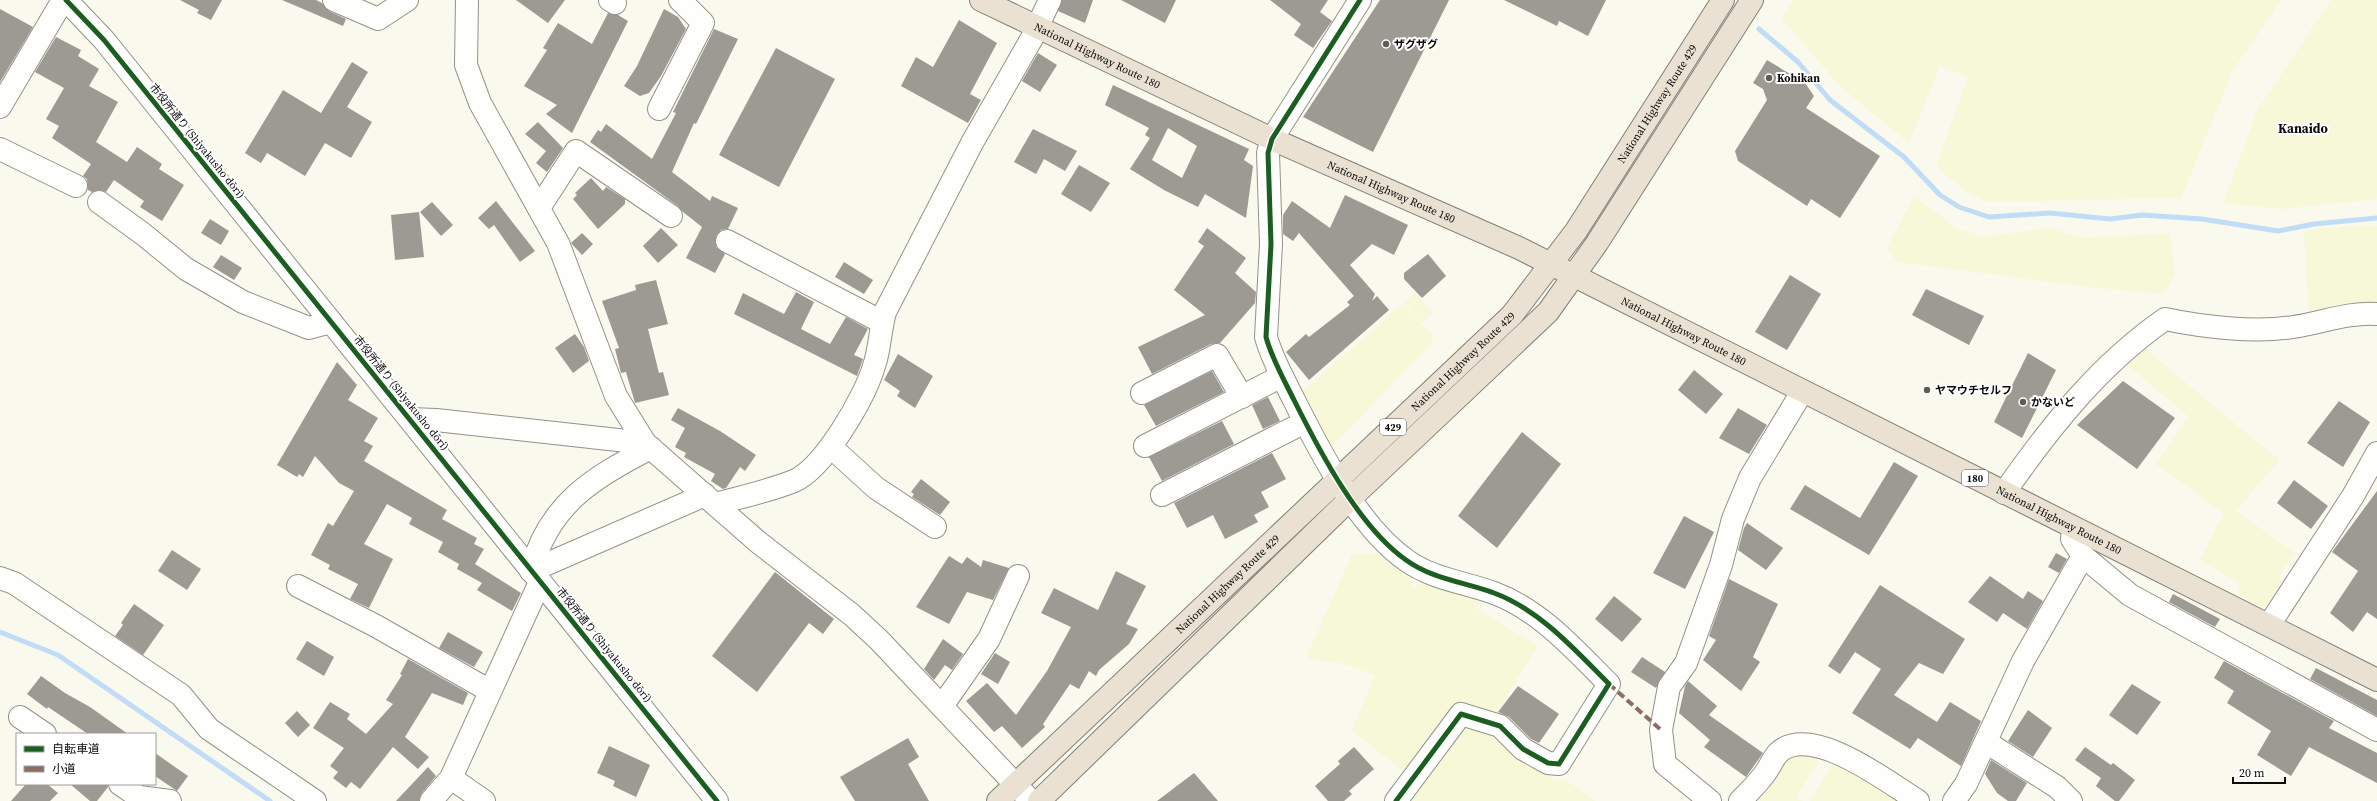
<svg xmlns="http://www.w3.org/2000/svg" width="2377" height="801" font-family="'Source Serif 4','Noto Sans JP',serif">
<style>
.farmland{fill:#f6f8d7}
.lines{fill:none;stroke-linecap:round;stroke-linejoin:round}
.stream{stroke:#c0dcf7;stroke-width:5}
.building{fill:#9c9a93;fill-rule:evenodd}
.minor-casing{stroke:#92928c;stroke-width:24}
.highway-casing{stroke:#7f7f7a;stroke-width:24}
.minor{stroke:#fefefc;stroke-width:22}
.highway{stroke:#eae1d2;stroke-width:22}
.quiet{stroke:#8d6e63;stroke-width:4;stroke-dasharray:8 4;stroke-linecap:butt}
.cycleway-casing{stroke:#fff;stroke-width:8}
.cycleway{stroke:#1b5e20;stroke-width:5}
.poi-dot{fill:#5e5e59;stroke:#fff;stroke-width:1.5}
.labels{text-anchor:middle;dominant-baseline:central;stroke-width:4;stroke-linejoin:round;paint-order:stroke}
.shield{fill:#fff;stroke:#545454;stroke-width:1}
.shield-label{font-size:10px;font-weight:bold;fill:#0a0a0a}
.poi-label{font-size:11px;font-weight:bold;fill:#0a0a0a;stroke:#fff;text-anchor:start}
.street-label{font-size:11px;fill:#0a0a0a;stroke:#fff}
.quarter-label{font-size:13px;font-weight:bold;fill:#0a0a0a;stroke:#fff}
</style>
<rect width="100%" height="100%" fill="#f9f9ed"/>
<g class="farmland">
<polygon points="1794,0 2281,0 2233,70 2181,198 1988,202 1965,191 1936,166 1968,77 1940,66 1909,143 1841,87 1782,19"/>
<polygon points="2331,0 2377,0 2377,199 2282,209 2223,203 2258,109"/>
<polygon points="1914,196 1956,228 1983,237 2049,228 2084,238 2170,233 2175,274 2163,294 2098,288 1897,262 1887,247"/>
<polygon points="2377,225 2377,306 2309,317 2304,232 2320,228"/>
<polygon points="1415,293 1433,313 1423,323 1404,303"/>
<polygon points="1402,304 1433,336 1430,345 1333,445 1324,439 1299,395"/>
<polygon points="2143,347 2279,460 2236,511 2295,553 2278,577 2282,581 2264,609 2237,594 2241,584 2200,560 2224,513 2156,464 2189,417 2125,363"/>
<polygon points="1352,554 1387,554 1408,573 1413,590 1420,580 1448,592 1481,600 1477,609 1538,646 1493,718 1462,709 1412,773 1405,766 1402,770 1352,731 1375,675 1337,662 1313,660 1307,656"/>
<polygon points="1462,721 1501,738 1550,774 1555,781 1566,780 1596,801 1402,801"/>
<polygon points="1793,753 1814,753 1818,760 1797,797 1803,801 1759,801"/>
<polygon points="1835,760 1899,801 1810,801"/>
</g>
<g class="lines">
<g class="stream">
<polyline points="1759,29 1798,62 1830,100 1904,157 1940,195 1959,207 1989,217 2050,213 2110,219 2142,215 2202,219 2278,231 2314,224 2377,218"/>
<polyline points="0,632 58,655 270,801"/>
</g>
</g>
<g class="building">
<polygon points="180,0 222,0 211,20 197,13 199,10"/>
<polygon points="282,0 316,0 322,3 329,11 346,19 343,26"/>
<polygon points="516,0 565,0 548,23"/>
<polygon points="1062,0 1093,0 1085,23 1058,11"/>
<polygon points="1121,0 1176,0 1165,23"/>
<polygon points="1270,0 1328,0 1320,12 1332,21 1313,48 1294,35 1301,24"/>
<polygon points="1380,0 1449,0 1373,152 1303,117"/>
<polygon points="1504,0 1606,0 1588,36 1559,21 1557,26"/>
<polygon points="0,9 33,27 0,82"/>
<polygon points="664,9 678,17 686,29 661,76 649,93 640,96 624,86 637,66"/>
<polygon points="608,13 618,15 628,21 572,133 546,114 557,105 524,86 547,50 543,48 558,23 592,44"/>
<polygon points="959,20 997,43 970,94 981,100 968,123 901,86 916,57 933,67"/>
<polygon points="714,29 738,39 696,124 694,123 672,172 710,201 712,196 738,208 728,229 721,230 716,236 716,247 725,254 715,273 686,258 702,227 683,212 678,206 590,142 598,130 601,132 606,124 652,159 676,113 673,112"/>
<polygon points="56,37 81,50 78,56 99,69 89,86 118,102 96,142 127,162 137,147 162,164 159,169 184,185 162,221 140,207 144,201 114,180 106,192 100,190 92,192 88,190 87,179 83,176 91,164 52,138 59,126 46,119 64,88 35,72"/>
<polygon points="776,48 835,79 779,187 719,155"/>
<polygon points="1038,53 1057,65 1040,92 1022,81"/>
<polygon points="1767,60 1805,83 1814,96 1806,108 1880,156 1840,218 1811,199 1807,206 1738,161 1735,151 1767,100 1763,89 1753,83"/>
<polygon points="352,62 368,72 347,107 372,122 351,158 325,143 305,176 267,153 261,163 245,153 283,90 321,113"/>
<path d="M1113 85 1249 149 1244 160 1253 166 1246 218 1205 194 1198 207 1164 190 1130 169 1150 138 1145 135 1149 128 1105 105ZM1168 128 1197 146 1182 178 1152 160Z"/>
<polygon points="538,122 563,148 547,172 536,163 546,151 525,134"/>
<polygon points="1033,129 1077,151 1065,171 1044,159 1036,174 1014,162"/>
<polygon points="1079,165 1110,183 1091,212 1061,194"/>
<polygon points="591,178 603,191 606,187 625,199 625,204 598,229 573,199 577,195 575,193"/>
<polygon points="1345,195 1408,225 1394,255 1372,244 1350,265 1375,294 1372,301 1377,296 1389,310 1309,380 1286,352 1306,334 1309,337 1350,305 1347,302 1354,296 1299,233 1293,241 1283,234 1283,215 1292,201 1330,228"/>
<polygon points="496,201 535,251 520,262 494,225 489,229 478,218"/>
<polygon points="432,202 453,225 441,236 420,212"/>
<polygon points="419,212 424,257 395,260 391,215"/>
<polygon points="210,219 229,231 221,245 201,233"/>
<polygon points="661,228 678,245 658,263 643,246"/>
<polygon points="1207,228 1246,258 1235,273 1256,292 1255,303 1220,343 1211,344 1152,374 1138,347 1205,315 1174,290 1204,246 1198,242"/>
<polygon points="582,233 593,244 582,255 571,243"/>
<polygon points="1428,254 1446,276 1422,298 1404,279 1404,273"/>
<polygon points="221,255 242,268 234,280 213,267"/>
<polygon points="844,262 873,280 864,294 835,277"/>
<polygon points="1790,275 1821,294 1787,350 1755,332"/>
<polygon points="656,280 668,324 648,329 659,373 663,372 669,395 635,403 626,372 621,373 615,349 619,348 602,301 636,290 635,285"/>
<polygon points="1926,289 1984,316 1969,345 1912,315"/>
<polygon points="796,292 814,302 801,329 830,344 846,317 868,329 854,355 863,359 857,376 734,314 743,293 784,314"/>
<polygon points="575,334 584,347 589,361 573,373 555,348"/>
<polygon points="2028,353 2056,370 2022,438 1994,422"/>
<polygon points="898,354 933,376 915,408 897,396 900,391 884,380"/>
<polygon points="337,362 357,385 348,400 378,418 364,441 373,446 364,461 447,510 442,519 477,538 474,544 484,549 475,564 521,593 512,611 477,590 482,583 457,569 459,564 438,552 443,542 409,524 412,518 387,504 364,544 393,559 369,608 350,599 358,584 328,569 330,565 311,555 328,523 333,526 354,491 339,483 315,456 303,477 299,474 297,477 277,465"/>
<polygon points="1694,370 1723,394 1706,414 1678,390"/>
<polygon points="1212,371 1224,392 1156,426 1144,405"/>
<polygon points="2123,381 2175,418 2137,469 2077,425"/>
<polygon points="1268,397 1280,421 1263,429 1252,405"/>
<polygon points="2339,401 2370,422 2343,467 2307,443"/>
<polygon points="678,408 720,431 756,455 745,471 740,467 726,488 723,489 711,481 715,474 684,457 686,453 675,447 685,428 671,420"/>
<polygon points="1738,408 1767,425 1749,454 1719,438"/>
<polygon points="1222,421 1234,444 1162,481 1149,457"/>
<polygon points="1522,432 1561,464 1497,548 1458,516"/>
<polygon points="1272,453 1286,479 1261,492 1269,507 1254,515 1258,522 1225,539 1213,515 1187,528 1174,503"/>
<polygon points="1894,462 1918,476 1869,555 1790,509 1805,485 1860,518"/>
<polygon points="921,479 950,502 940,515 912,497 914,494 911,492"/>
<polygon points="2294,480 2328,506 2311,529 2277,503"/>
<polygon points="2377,491 2377,619 2367,612 2353,632 2330,613 2358,571 2332,552"/>
<polygon points="1684,516 1714,532 1685,589 1653,573"/>
<polygon points="1747,523 1783,548 1766,570 1738,550 1744,528"/>
<polygon points="172,550 201,569 187,590 158,571"/>
<polygon points="2056,553 2067,559 2059,573 2048,567"/>
<polygon points="949,556 962,564 967,557 981,567 983,560 1009,568 993,600 967,592 949,624 916,607"/>
<polygon points="1116,571 1146,586 1126,624 1138,629 1129,644 1099,670 1096,676 1089,671 1079,689 1070,684 1043,724 1045,727 1022,748 1002,726 994,732 966,701 987,683 1016,715 1047,671 1071,627 1041,613 1054,588 1098,610"/>
<polygon points="775,572 834,619 823,634 809,623 757,692 712,656"/>
<polygon points="1990,576 2023,599 2028,591 2043,601 2027,629 2003,613 1997,622 1968,602"/>
<polygon points="1729,579 1778,604 1753,657 1760,662 1741,691 1703,660 1716,640 1709,636"/>
<polygon points="1880,585 1965,639 1943,674 1919,663 1894,695 1937,722 1950,702 1981,721 1961,766 1918,738 1910,749 1852,713 1881,669 1855,652 1840,674 1828,666"/>
<polygon points="2173,594 2220,619 2215,627 2169,602"/>
<polygon points="1614,596 1642,619 1622,642 1595,619"/>
<polygon points="134,604 164,625 143,655 115,636 123,625 121,623"/>
<polygon points="448,632 483,652 474,667 439,648"/>
<polygon points="943,639 963,654 952,670 945,665 934,680 924,669"/>
<polygon points="307,641 334,657 324,676 296,659"/>
<polygon points="995,653 1010,662 998,684 981,674"/>
<polygon points="1642,657 1665,672 1656,688 1631,672"/>
<polygon points="408,659 468,693 463,705 432,693 405,737 429,757 418,769 393,747 360,789 351,782 346,788 333,778 338,772 330,766 344,748 313,728 330,702 350,714 347,719 366,734 393,704 386,700 402,675 400,674"/>
<polygon points="2224,661 2334,721 2329,728 2377,753 2377,783 2309,747 2291,776 2257,755 2271,731 2227,703 2234,691 2214,678"/>
<polygon points="2316,668 2377,700 2377,716 2310,679"/>
<polygon points="41,676 65,693 90,707 128,734 88,734 48,707 47,709 27,694"/>
<polygon points="1688,681 1717,706 1709,715 1763,753 1746,777 1704,747 1710,740 1679,713 1685,686"/>
<polygon points="2132,684 2161,702 2137,735 2109,715"/>
<polygon points="1518,686 1559,714 1539,743 1531,739 1509,717 1498,712"/>
<polygon points="2028,710 2052,728 2033,757 2008,741"/>
<polygon points="297,711 310,725 298,737 285,723"/>
<polygon points="908,738 919,757 908,764 929,801 855,801 840,777"/>
<polygon points="609,746 650,765 636,797 613,786 615,781 597,773"/>
<polygon points="1354,747 1374,769 1349,791 1352,794 1344,801 1328,801 1315,786 1340,764 1338,761"/>
<polygon points="2085,747 2111,765 2113,763 2135,780 2119,801 2115,801 2096,786 2101,778 2075,760"/>
<polygon points="155,753 188,776 177,791 155,776"/>
<polygon points="1991,760 2027,783 2016,801 2008,801 1997,793 1985,774"/>
<polygon points="428,767 436,776 422,793 419,801 396,801"/>
<polygon points="1194,773 1218,801 1157,801"/>
<polygon points="26,784 47,784 58,793 50,801 11,801"/>
<polygon points="70,784 108,784 108,787 97,801 90,801"/>
</g>
<g class="lines">
<g class="minor-casing">
<g id="minor">
<polyline points="66,0 104,40 717,801"/>
<polyline points="334,0 378,19 407,0"/>
<polyline points="467,0 466,65 480,103 558,243 616,396 645,443 758,542 852,615 879,640 1031,801"/>
<polyline points="610,0 615,3"/>
<path d="M1360 0 1272 139 1268 153 1271 244 1266 337C1272 359 1284 380 1294 400 1320 452 1359 527 1406 560 1432 579 1464 582 1494 593 1540 610 1575 650 1609 684L1559 764 1548 763 1523 749 1500 726 1461 714 1396 801"/>
<polyline points="0,107 63,0"/>
<polyline points="659,109 703,23 680,0"/>
<polyline points="0,149 76,186"/>
<polyline points="99,202 143,234 186,269 243,302 309,328 331,322"/>
<polyline points="539,208 576,151 671,216"/>
<polyline points="727,241 882,322"/>
<polyline points="1142,393 1217,355 1242,397"/>
<polyline points="410,419 436,420 645,443"/>
<polyline points="1145,446 1282,376"/>
<polyline points="831,447 876,488 935,527"/>
<path d="M2004 493C2050 427 2099 365 2165 319 2203 327 2255 333 2293 327 2321 323 2348 312 2377 314"/>
<polyline points="1162,495 1305,422"/>
<path d="M715 504C741 497 769 491 794 481 824 468 865 397 874 366 880 349 880 330 885 312L972 143 1032 38 1050 0"/>
<polyline points="2073,528 2072,539 2083,556 2130,595 2377,730"/>
<polyline points="531,571 705,495"/>
<path d="M531 571C548 505 593 477 651 448"/>
<polyline points="0,578 14,583 181,695 209,729 315,801"/>
<polyline points="298,586 376,626 490,691"/>
<polyline points="2269,625 2353,496 2377,453"/>
<polyline points="942,706 989,639 1018,576"/>
<polyline points="20,717 45,734"/>
<polyline points="1986,742 2057,787 2071,801"/>
<polyline points="451,778 484,801"/>
<polyline points="120,784 139,797 170,801"/>
<polyline points="431,801 451,778 540,582"/>
<polyline points="1710,801 1665,764 1661,730 1669,687 1686,663 1721,565 1733,519 1750,478 1802,392"/>
<path d="M1740 801C1748 793 1756 785 1763 776 1769 769 1772 760 1778 753 1811 722 1889 783 1918 801"/>
<polyline points="1954,801 1966,784 2023,661 2083,556"/>
</g>
</g>
<g class="highway-casing">
<g id="highway">
<path id="s1" d="M981 0 1272 139 1519 248 2377 680"/>
<path id="s2" d="M998 801 1512 315 1576 231 1723 0"/>
<polyline points="1039,801 1351,498 1548,312 1597,243 1752,0"/>
</g>
</g>
<use href="#minor" class="minor"/>
<use href="#highway" class="highway"/>
<polyline class="quiet" points="1609,684 1661,730"/>
<g class="cycleway-casing">
<g id="cycleway">
<polyline points="66,0 104,40 717,801"/>
<path d="M1360 0 1272 139 1268 153 1271 244 1266 337C1272 359 1284 380 1294 400 1320 452 1359 527 1406 560 1432 579 1464 582 1494 593 1540 610 1575 650 1609 684L1559 764 1548 763 1523 749 1500 726 1461 714 1396 801"/>
</g>
</g>
<use href="#cycleway" class="cycleway"/>
</g>
<g class="poi-dot">
<circle cx="1386" cy="44" r="4"/>
<circle cx="1769" cy="78" r="4"/>
<circle cx="1927" cy="390" r="4"/>
<circle cx="2023" cy="402" r="4"/>
</g>
<g class="labels">
<g class="shield">
<rect x="1380" y="419" width="26" height="16" rx="3"/>
<rect x="1962" y="470" width="26" height="16" rx="3"/>
</g>
<g class="shield-label">
<text x="1393" y="427">429</text>
<text x="1975" y="478">180</text>
</g>
<g class="poi-label">
<text x="1394" y="44">ザグザグ</text>
<text x="1777" y="78">Kohikan</text>
<text x="1935" y="390">ヤマウチセルフ</text>
<text x="2031" y="402">かないど</text>
</g>
<g class="street-label">
<text stroke="none"><textPath href="#s1" startOffset="129">National Highway Route 180</textPath></text>
<text stroke="none"><textPath href="#s2" startOffset="964">National Highway Route 429</textPath></text>
<text transform="translate(197 141) rotate(51)">市役所通り (Shiyakusho dōri)</text>
<text stroke="none"><textPath href="#s1" startOffset="453">National Highway Route 180</textPath></text>
<text stroke="none"><textPath href="#s1" startOffset="777">National Highway Route 180</textPath></text>
<text stroke="none"><textPath href="#s2" startOffset="640">National Highway Route 429</textPath></text>
<text transform="translate(401 393) rotate(51)">市役所通り (Shiyakusho dōri)</text>
<text stroke="none"><textPath href="#s1" startOffset="1197">National Highway Route 180</textPath></text>
<text stroke="none"><textPath href="#s2" startOffset="316">National Highway Route 429</textPath></text>
<text transform="translate(604 645) rotate(51)">市役所通り (Shiyakusho dōri)</text>
</g>
<g class="quarter-label">
<text x="2303" y="128">Kanaido</text>
</g>
</g>
<rect x="16" y="733" width="140" height="52" fill="#ffffff" stroke="#9d9d9d"/>
<rect x="24" y="746" width="20" height="6" fill="#1b5e20" stroke="#9d9d9d"/>
<text x="52" y="753" font-size="12" fill="#0a0a0a">自転車道</text>
<rect x="24" y="766" width="20" height="6" fill="#8d6e63" stroke="#9d9d9d"/>
<text x="52" y="773" font-size="12" fill="#0a0a0a">小道</text>
<path d="M2233 777v6h52v-6" fill="none" stroke="#0a0a0a" stroke-width="2"/>
<text x="2239" y="777" font-size="12" fill="#0a0a0a" stroke="#ffffff" stroke-width="3" paint-order="stroke">20 m</text>
</svg>
